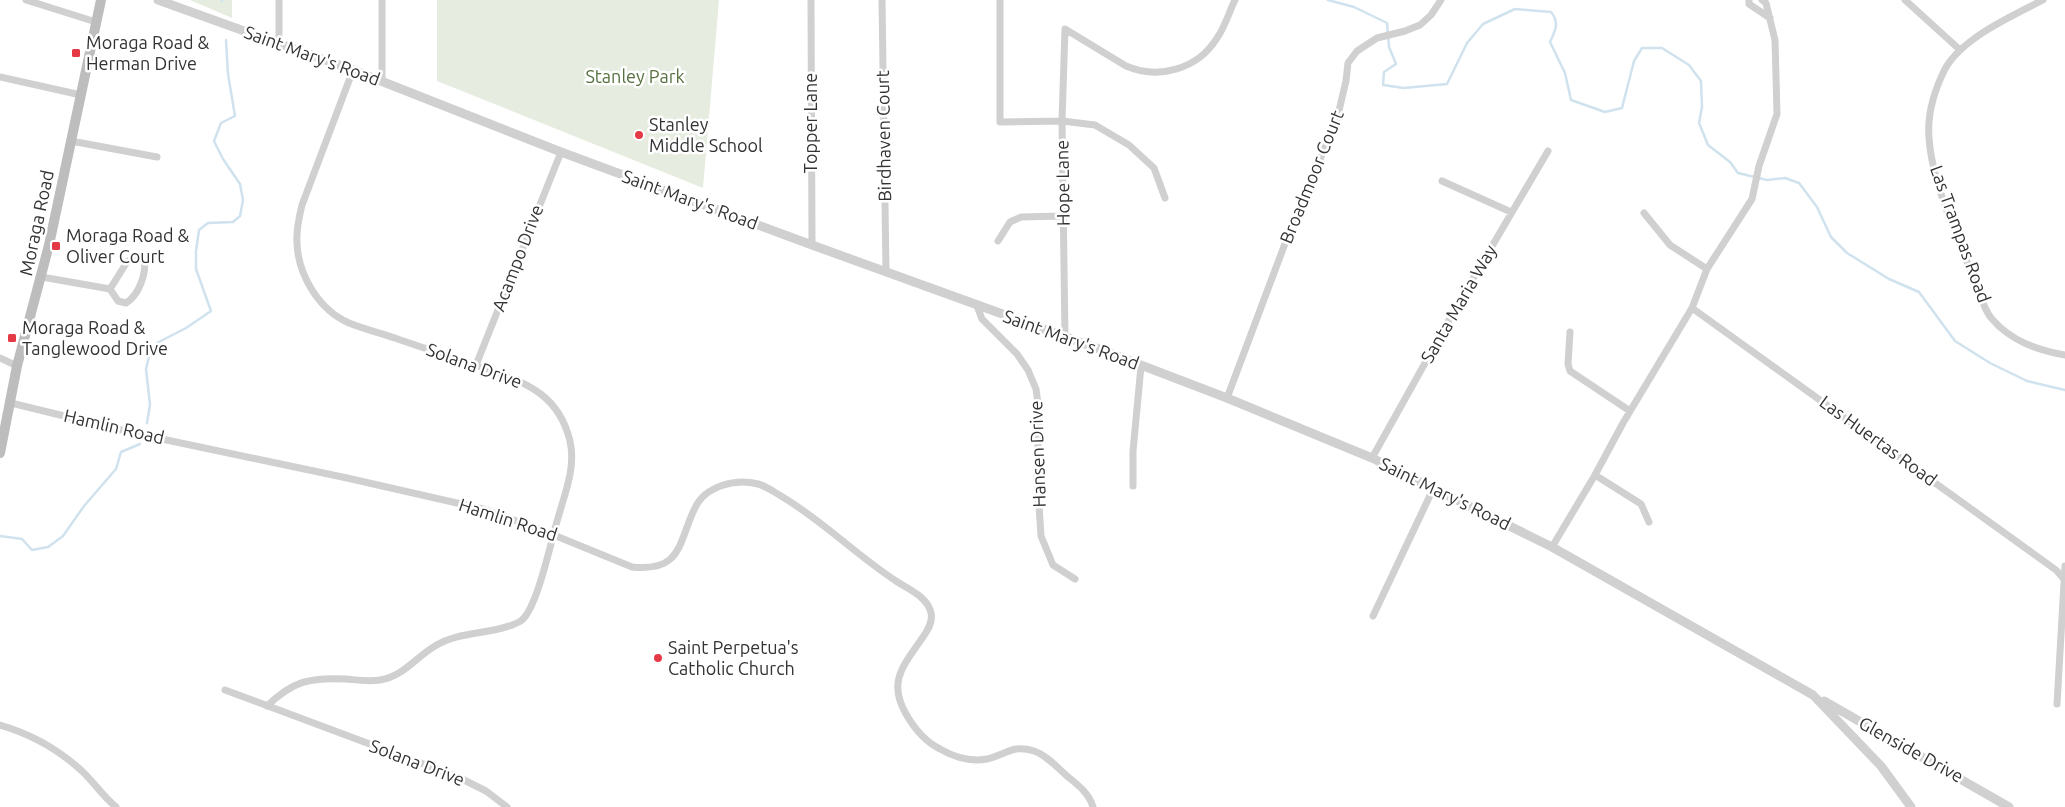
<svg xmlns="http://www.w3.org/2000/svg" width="2065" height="807" font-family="Ubuntu,sans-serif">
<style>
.green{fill:#e6ecdf}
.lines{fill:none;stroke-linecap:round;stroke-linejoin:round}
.stream{stroke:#cfe2ee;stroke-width:2.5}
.minor{stroke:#d0d0d0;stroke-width:7}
.tertiary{stroke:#d0d0d0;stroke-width:9}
.secondary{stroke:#bdbdbd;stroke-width:10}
.poi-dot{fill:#e63946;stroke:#fff;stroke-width:2}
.labels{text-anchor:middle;stroke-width:5;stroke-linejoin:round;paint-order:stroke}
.poi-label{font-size:18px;fill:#333;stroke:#fff;text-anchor:start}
.street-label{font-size:18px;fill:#333;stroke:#fff}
.park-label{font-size:18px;fill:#56703f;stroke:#fff}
</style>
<rect width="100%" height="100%" fill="#fff"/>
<!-- green -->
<path class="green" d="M190 0H232V18Z
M437 0H719L703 188 437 81Z"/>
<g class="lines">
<!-- stream -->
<path class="stream" d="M222 0V1
M1328 0 1354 7 1387 23 1389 47 1396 64 1384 72 1383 85 1404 88 1447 84 1467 43 1483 24 1515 9 1551 12C1560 23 1555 31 1550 42L1565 73 1571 100 1605 112 1622 108 1634 61 1642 48H1662L1689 65 1701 81 1702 107 1699 123 1708 145 1730 162 1738 173 1767 180 1785 178 1799 183 1817 207 1831 237 1847 253 1889 279 1919 292 1955 341 1990 363 2027 381 2065 390
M147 423 150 404 146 369 150 353 157 343 186 328 211 311 196 269V251L199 230 208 223 233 222 240 216 243 200 240 184 223 159 214 141 221 123 235 116 228 74 226 40
M0 536 22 539 32 550 48 547 63 536 84 506 116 469 121 452 140 444"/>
<!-- minor -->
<path class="minor" d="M26 0 96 22
M279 0V44
M382 0V81
M811 0 812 245
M882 0 886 271
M1000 0V122L1062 121 1095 125 1129 145 1154 168 1165 198
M1749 0V4L1770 18
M1905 0 1959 49
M2043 0C2012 16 1962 38 1945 69 1935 89 1927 114 1929 138 1932 183 1958 239 1975 281 1980 293 1983 309 1992 319 2011 341 2037 350 2065 355
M0 77 81 95
M71 141 157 157
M1442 181 1511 212
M1644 213 1670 245 1707 269
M998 241 1010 222 1021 217 1063 216
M42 277 110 289 118 301 126 303C139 295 147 273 144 258L136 256 127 262 110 289
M977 306 982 319 1017 354 1028 370 1036 389 1039 411 1037 474 1041 536 1053 565 1075 579
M1692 308 2056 570 2063 578
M1570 332 1568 364 1570 371 1630 411
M1065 337 1062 121 1065 29 1126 66C1159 80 1198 69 1217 38 1225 27 1229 12 1235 0
M0 358 17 366
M476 365 561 152
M1227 398 1289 233 1337 119 1346 81 1348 63 1357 51 1377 38 1405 31 1420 25 1431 15 1441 0
M11 403 138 434 347 478 483 509 539 529 632 567C683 572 678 542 695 508 705 486 736 478 758 484 766 486 774 492 781 496 822 520 856 555 896 581 908 589 928 597 931 613 933 622 928 630 923 637 904 665 887 681 906 714 914 728 926 742 940 749 954 757 971 762 987 759 1006 755 1012 744 1034 751 1046 755 1057 767 1067 776 1078 785 1089 793 1093 807
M1372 458 1458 304 1548 151
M1595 475 1641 504 1649 522
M1133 486V451L1141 366
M1552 547 1595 475 1623 423 1692 308 1707 269 1752 199 1759 166 1777 114 1775 40 1766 3 1762 0
M1373 616 1434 487
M225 690 458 777 486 791 507 807
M2057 704 2065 566
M267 706C293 681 310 677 346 679 357 680 369 682 380 680 404 676 416 657 435 646 452 635 474 634 494 630 503 628 514 626 522 620 538 606 551 540 558 518 565 493 576 467 570 441 559 396 529 384 490 370 458 359 426 349 395 338 380 333 364 329 349 323 319 310 298 275 297 243 296 230 299 217 302 205L353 70
M0 725C31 734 60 750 84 773 95 784 104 797 116 807"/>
<!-- tertiary -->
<path class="tertiary" d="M158 0 353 70 561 152 812 245 1099 349 1227 398 1372 458 1552 547 1813 695 1881 766 1911 807
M1824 701 2009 807"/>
<!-- secondary -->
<path class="secondary" d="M0 453 17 366 49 245 101 0"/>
</g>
<!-- markers -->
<g class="poi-dot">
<rect x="71" y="48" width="10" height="10" rx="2.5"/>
<circle cx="639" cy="135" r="5"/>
<rect x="51" y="241" width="10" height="10" rx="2.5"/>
<rect x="7" y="333" width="10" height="10" rx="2.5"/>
<circle cx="658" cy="658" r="5"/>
</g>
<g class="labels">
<!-- poi labels -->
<g class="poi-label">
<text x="86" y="49">Moraga Road &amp;<tspan x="86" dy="21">Herman Drive</tspan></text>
<text x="649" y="131">Stanley<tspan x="649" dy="21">Middle School</tspan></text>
<text x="66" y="242">Moraga Road &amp;<tspan x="66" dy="21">Oliver Court</tspan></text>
<text x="22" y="334">Moraga Road &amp;<tspan x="22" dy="21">Tanglewood Drive</tspan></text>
<text x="668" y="654">Saint Perpetua's<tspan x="668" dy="21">Catholic Church</tspan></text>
</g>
<!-- street labels -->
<g class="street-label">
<text transform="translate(312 56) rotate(20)" y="6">Saint Mary's Road</text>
<text transform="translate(811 123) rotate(-90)" y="6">Topper Lane</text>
<text transform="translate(884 136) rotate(-91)" y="6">Birdhaven Court</text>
<text transform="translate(1312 177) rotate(-68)" y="6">Broadmoor Court</text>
<text transform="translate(1063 183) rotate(-91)" y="6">Hope Lane</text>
<text transform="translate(690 200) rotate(20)" y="6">Saint Mary's Road</text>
<text transform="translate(37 223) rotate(-78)" y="6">Moraga Road</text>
<text transform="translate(1960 234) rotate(70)" y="6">Las Trampas Road</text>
<text transform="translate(518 258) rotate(-69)" y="6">Acampo Drive</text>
<text transform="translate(1459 304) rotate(-60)" y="6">Santa Maria Way</text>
<text transform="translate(1071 340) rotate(20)" y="6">Saint Mary's Road</text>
<text transform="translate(474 366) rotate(20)" y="6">Solana Drive</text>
<text transform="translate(114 427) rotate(13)" y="6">Hamlin Road</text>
<text transform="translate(1878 441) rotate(36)" y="6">Las Huertas Road</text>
<text transform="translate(1038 454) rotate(-92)" y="6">Hansen Drive</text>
<text transform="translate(1445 494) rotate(26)" y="6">Saint Mary's Road</text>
<text transform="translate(508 520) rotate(18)" y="6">Hamlin Road</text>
<text transform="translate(1911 750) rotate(29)" y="6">Glenside Drive</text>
<text transform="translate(417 763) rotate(21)" y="6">Solana Drive</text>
</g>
<!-- park labels -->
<g class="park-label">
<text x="635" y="83">Stanley Park</text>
</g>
</g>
</svg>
